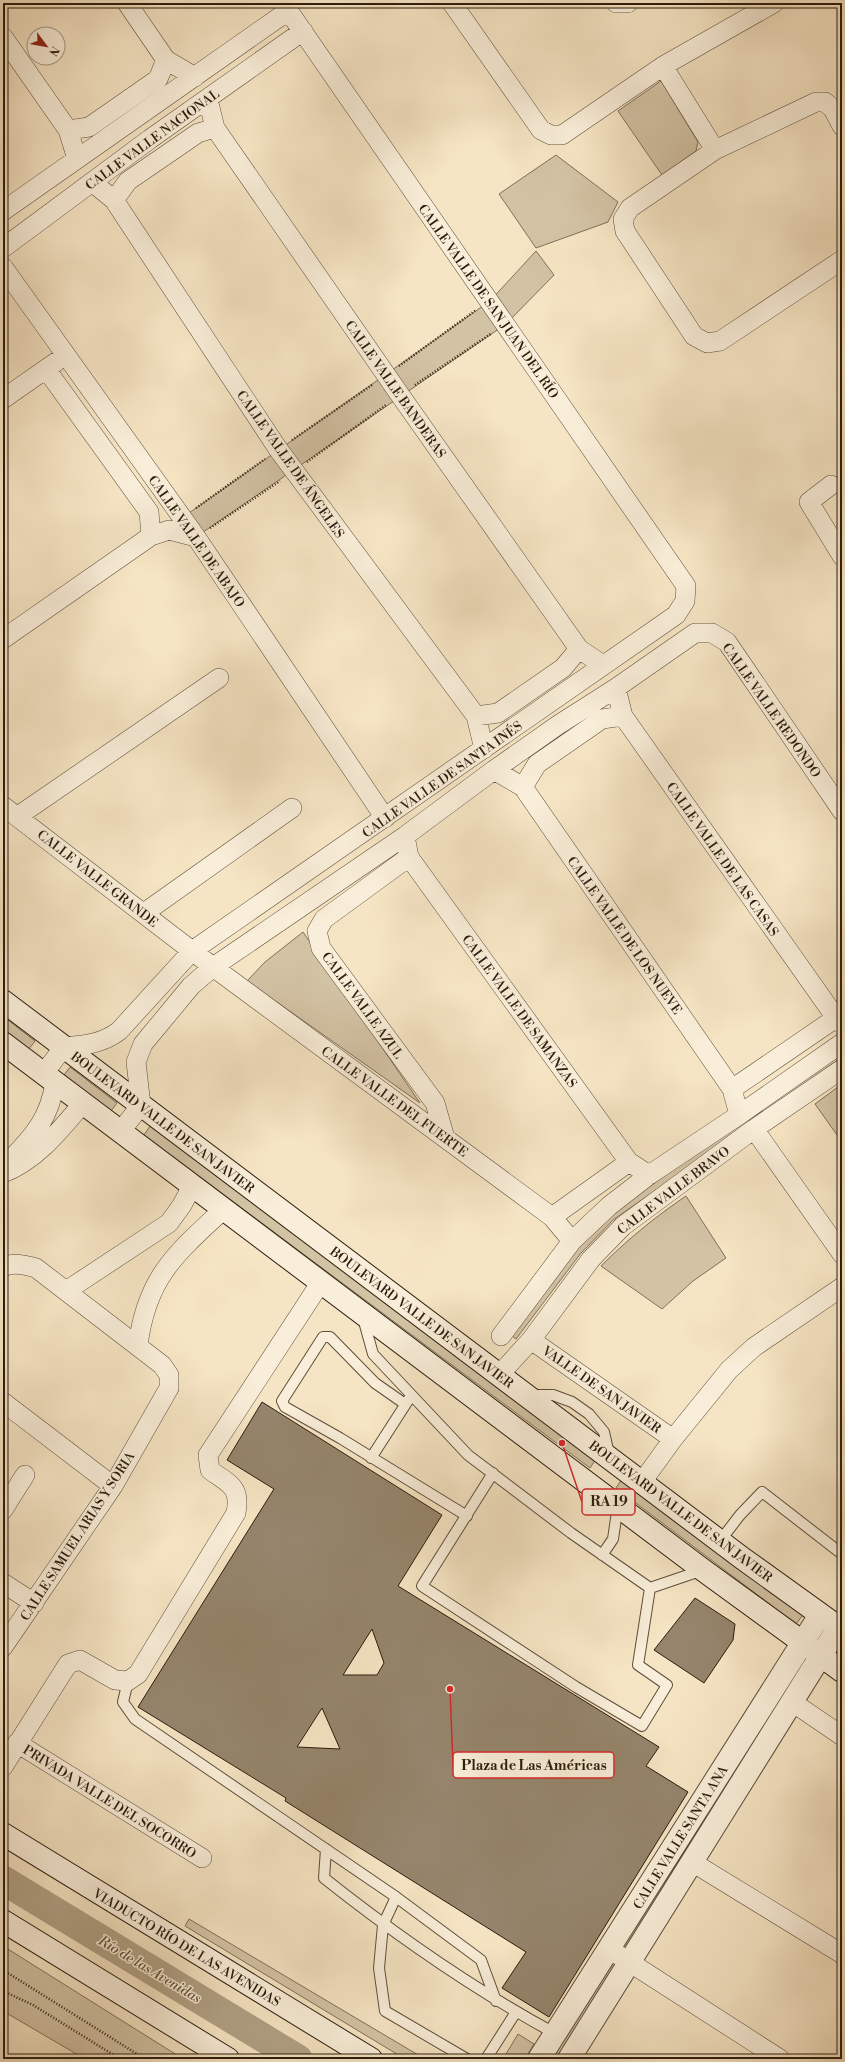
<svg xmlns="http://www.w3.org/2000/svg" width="845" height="2062" font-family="'Libre Bodoni',serif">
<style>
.green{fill:#d3c3a5;stroke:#7f7059}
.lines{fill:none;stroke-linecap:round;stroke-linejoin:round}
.river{stroke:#b1a186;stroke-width:29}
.building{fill:#95856c;stroke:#2b1c0d;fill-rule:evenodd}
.service-casing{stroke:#5e4e3b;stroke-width:12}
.minor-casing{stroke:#5e4e3b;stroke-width:20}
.tertiary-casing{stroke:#5e4e3b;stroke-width:24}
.secondary-casing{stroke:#2b1c0d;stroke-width:24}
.path{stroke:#2b1c0d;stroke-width:2.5;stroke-dasharray:1 2;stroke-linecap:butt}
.service{stroke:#f9eed9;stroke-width:10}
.minor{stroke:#f9eed9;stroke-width:19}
.tertiary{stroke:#f9eed9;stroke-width:22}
.secondary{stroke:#f9eed9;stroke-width:22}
.labels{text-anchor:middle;stroke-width:3;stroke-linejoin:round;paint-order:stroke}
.street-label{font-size:13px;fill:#2b1c0d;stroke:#f9eed9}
.water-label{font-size:14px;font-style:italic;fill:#61513d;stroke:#f9eed9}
.leader{fill:none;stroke:#d62828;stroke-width:1.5}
.callout-dot{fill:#d62828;stroke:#f9eed9;stroke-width:1.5}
.callout{fill:#f9eed9;stroke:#d62828;stroke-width:1.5}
.callout-label{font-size:14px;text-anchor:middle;font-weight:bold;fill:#2b1c0d}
</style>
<rect width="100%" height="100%" fill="#f6e5c4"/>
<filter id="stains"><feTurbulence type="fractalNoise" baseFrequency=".005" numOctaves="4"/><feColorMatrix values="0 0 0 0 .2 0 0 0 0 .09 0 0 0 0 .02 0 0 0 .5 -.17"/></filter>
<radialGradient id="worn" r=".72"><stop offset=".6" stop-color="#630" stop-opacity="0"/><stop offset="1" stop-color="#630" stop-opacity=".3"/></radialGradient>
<!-- green -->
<path class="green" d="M661 81 698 142 696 151 662 175 618 111Z
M556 155 618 202 608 222 536 248 499 194Z
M536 251 554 275 506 324 196 537 182 518 490 301Z
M303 932 420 1103 247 981 265 962Z
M3 1016 35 1041 29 1049 3 1029Z
M842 1053V1059L613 1220 581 1253 516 1339 512 1336 576 1249 609 1216 667 1174Z
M70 1067 117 1103 111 1111 64 1075Z
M842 1084V1142L815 1104Z
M150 1126 596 1459 590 1468 144 1135Z
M686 1196 726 1258 693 1281 662 1309 601 1266C627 1240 655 1217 686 1196Z
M622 1479 803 1615 796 1624 616 1488Z
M691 1835 697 1839 560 2059H550Z
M189 1919 425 2059H405L185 1926Z
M3 1946 180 2057 184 2059H85L3 2011Z
M518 2034 534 2044 525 2059H503Z"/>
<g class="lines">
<!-- river -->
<path class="river" d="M3 1880 298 2059"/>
</g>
<!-- building -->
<path class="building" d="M262 1402 442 1515 398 1586 659 1747 646 1766 688 1792 549 2017 502 1988 526 1952 285 1801 286 1798 138 1707 274 1489 227 1460ZM372 1629 384 1663 377 1675H343ZM322 1708 340 1749 297 1747Z
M695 1598 735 1624 733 1640 704 1683 654 1650Z"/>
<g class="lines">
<defs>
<path id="service" d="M363 1318 373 1354 468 1455 571 1533 650 1588
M530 1395H553L572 1402 589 1414 604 1432 609 1454
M405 1404 375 1383 330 1337H323L282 1401 285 1407 340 1438 467 1516
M371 1458 409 1399
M493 1473 422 1586 576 1687 642 1726 667 1685 638 1665 650 1588
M720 1541 740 1515 762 1492 842 1554
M602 1555 613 1539 618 1505
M650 1588 703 1570
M128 1681 123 1702 135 1719 396 1897 481 1960 496 2001
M326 1849 324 1878C397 1936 473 1989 556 2034
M396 1897 383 1925 379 1968 385 2011 467 2059
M486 2059 516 2012"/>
<path id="minor" d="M127 3 166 60 195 77
M452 3 541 130 551 135H562L663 66 774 3
M616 3H628
M3 37 68 130 77 159
M663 66 715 150
M208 99 215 128 400 395 579 649 603 665
M842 126 833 109 825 102H816L715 150 630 208 623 219 625 231 694 336 707 343 720 341 842 260
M68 130 89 127 158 79 166 60
M92 182 114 200 278 449 476 716 484 749
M114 200 128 181 198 133 215 128
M3 211 288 11
M3 248 150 139 303 31
M3 267 196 537 385 818
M46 369 149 512 151 536
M3 399 56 362
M831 485 809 502 842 556
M3 639 151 536 169 530 196 537
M616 688 623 716 836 1018 842 1024
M476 716 498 713 563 668 579 649
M494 770 523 787 732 1089 739 1115
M523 787 537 764 602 719 623 716
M3 806 213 967 552 1217 572 1241
M18 816 219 678
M405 836 409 857 629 1162 649 1175
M409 857 324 919 317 931 321 948 435 1103 445 1138
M144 913 292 808
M44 1073 64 1047C84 1045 102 1044 119 1031L192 951 676 615 685 601 686 586 283 3
M732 1089 836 1018
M754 1129 842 1254
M121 1131 141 1105 136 1062 143 1044 191 986 213 967 405 836 494 770 558 725 616 688 695 633H712L727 642 842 811
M10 1160C34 1136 50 1117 55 1082
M3 1173C36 1161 61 1129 83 1103
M552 1217 629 1162
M3 1267C13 1262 25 1265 36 1268L162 1365 169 1375V1388L113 1486 3 1647
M66 1291 169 1223 182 1205 192 1186
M501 1336 572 1241 609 1206 649 1175 739 1115 842 1043
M531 1340 673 1439
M138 1346C146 1278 176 1253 224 1209
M499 1375 531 1340 591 1259 623 1226 754 1129 842 1069
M3 1402 113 1486
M642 1482 673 1439 729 1370 754 1347 842 1287
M3 1510 25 1475
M3 1583 34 1603
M792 1702 842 1736
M17 1743 202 1858
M3 1767 68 1664 80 1660 115 1680 128 1681 138 1674 236 1513C241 1486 229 1484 210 1470L208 1455 321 1282
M692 1862 842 1954
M609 1949 780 2059"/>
<path id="tertiary" d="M539 2059 820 1615
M569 2059 838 1628"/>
<path id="secondary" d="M3 1001 742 1558 842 1630
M3 1043 703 1570 842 1671
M3 1834 371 2059
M3 1921 228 2059"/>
</defs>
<!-- service casing -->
<use href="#service" class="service-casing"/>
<!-- minor casing -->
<use href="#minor" class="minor-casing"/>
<!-- tertiary casing -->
<use href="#tertiary" class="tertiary-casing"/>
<!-- secondary casing -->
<use href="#secondary" class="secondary-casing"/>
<!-- path -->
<path class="path" d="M399 366 476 310
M415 385 492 333
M292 440 372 385
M307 462 386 405
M196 508 265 459
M210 528 280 481
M3 1970 145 2059
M3 1991 33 2005 120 2059"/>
<!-- service -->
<use href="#service" class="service"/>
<!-- minor -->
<use href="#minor" class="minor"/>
<!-- tertiary -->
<use href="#tertiary" class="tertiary"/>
<!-- secondary -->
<use href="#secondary" class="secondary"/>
</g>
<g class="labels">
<!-- street labels -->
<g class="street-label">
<text transform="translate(152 139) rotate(-36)" y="5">CALLE VALLE NACIONAL</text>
<text transform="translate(489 301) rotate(55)" y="5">CALLE VALLE DE SAN JUAN DEL RÍO</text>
<text transform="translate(396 389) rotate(55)" y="5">CALLE VALLE BANDERAS</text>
<text transform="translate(291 464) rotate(55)" y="5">CALLE VALLE DE ÁNGELES</text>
<text transform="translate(197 541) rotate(55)" y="5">CALLE VALLE DE ABAJO</text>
<text transform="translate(772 710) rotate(55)" y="5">CALLE VALLE REDONDO</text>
<text transform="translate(442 779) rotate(-35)" y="5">CALLE VALLE DE SANTA INÉS</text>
<text transform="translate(723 859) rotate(55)" y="5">CALLE VALLE DE LAS CASAS</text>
<text transform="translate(98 878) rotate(38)" y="5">CALLE VALLE GRANDE</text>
<text transform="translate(625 935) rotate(55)" y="5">CALLE VALLE DE LOS NUEVE</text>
<text transform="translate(363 1005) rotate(54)" y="5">CALLE VALLE AZUL</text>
<text transform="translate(520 1011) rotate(54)" y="5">CALLE VALLE DE SAMANZAS</text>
<text transform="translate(395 1101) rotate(36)" y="5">CALLE VALLE DEL FUERTE</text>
<text transform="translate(163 1122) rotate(37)" y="5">BOULEVARD VALLE DE SAN JAVIER</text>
<text transform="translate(673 1190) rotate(-37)" y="5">CALLE VALLE BRAVO</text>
<text transform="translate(422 1317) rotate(37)" y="5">BOULEVARD VALLE DE SAN JAVIER</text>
<text transform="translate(602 1389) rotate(35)" y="5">VALLE DE SAN JAVIER</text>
<text transform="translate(681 1511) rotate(37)" y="5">BOULEVARD VALLE DE SAN JAVIER</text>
<text transform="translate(77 1536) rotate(-57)" y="5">CALLE SAMUEL ARIAS Y SORIA</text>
<text transform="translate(110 1801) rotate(32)" y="5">PRIVADA VALLE DEL SOCORRO</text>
<text transform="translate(680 1837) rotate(-58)" y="5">CALLE VALLE SANTA ANA</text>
<text transform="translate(187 1947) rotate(31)" y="5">VIADUCTO RÍO DE LAS AVENIDAS</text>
</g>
<!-- water labels -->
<g class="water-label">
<text transform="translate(150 1969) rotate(31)" y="5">Río de las Avenidas</text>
</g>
</g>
<!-- callouts -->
<path class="leader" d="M562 1443L582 1502M450 1689L453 1765"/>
<g class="callout-dot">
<circle cx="562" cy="1443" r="4"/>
<circle cx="450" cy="1689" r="4"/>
</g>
<g class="callout">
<rect x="582" y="1489" width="53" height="26" rx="4"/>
<rect x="453" y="1752" width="161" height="26" rx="4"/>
</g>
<g class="callout-label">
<text x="609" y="1506">RA 19</text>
<text x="534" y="1770">Plaza de Las Américas</text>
</g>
<!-- margin -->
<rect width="845" height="2062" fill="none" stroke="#f6e5c4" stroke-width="16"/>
<rect x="4" y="4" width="837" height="2054" fill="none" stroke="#2b1c0d" stroke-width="2"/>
<rect x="8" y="8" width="829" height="2046" fill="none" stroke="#2b1c0d"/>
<!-- north arrow -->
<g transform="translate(46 46) rotate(122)"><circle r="19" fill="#f9eed9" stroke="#a79a87"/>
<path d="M0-3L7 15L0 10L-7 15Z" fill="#8f2418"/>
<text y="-6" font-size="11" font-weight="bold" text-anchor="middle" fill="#2b1c0d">N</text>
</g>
<rect width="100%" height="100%" filter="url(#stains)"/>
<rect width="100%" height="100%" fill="url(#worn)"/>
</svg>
